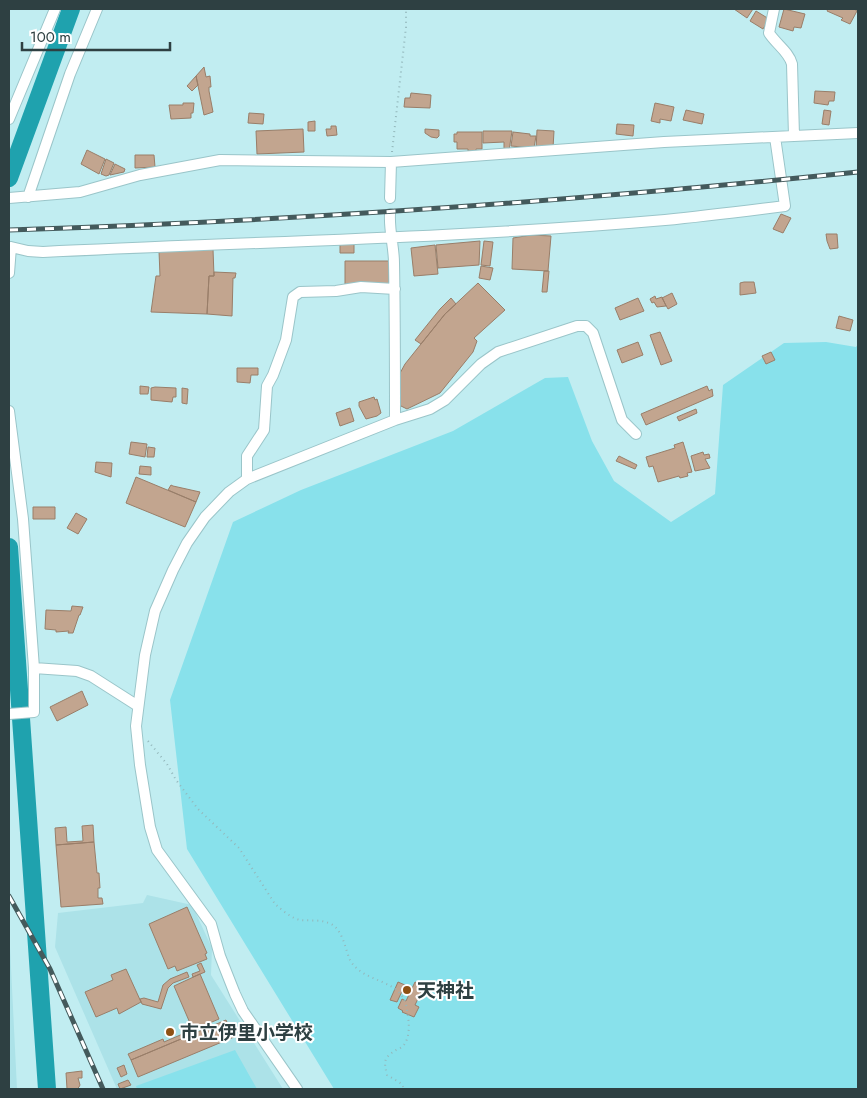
<svg xmlns="http://www.w3.org/2000/svg" width="867" height="1098" font-family="Jost,'Noto Sans JP',sans-serif">
<style>
.built{fill:#ace2e8}
.green{fill:#88e1eb}
.lines{fill:none;stroke-linecap:round;stroke-linejoin:round}
.river{stroke:#1fa2ae;stroke-width:18}
.building{fill:#c2a58f;stroke:#997e69}
.minor-casing{stroke:#9ac5c9;stroke-width:12}
.path{stroke:#93b7bb;stroke-width:2;stroke-dasharray:1 4;stroke-linecap:butt}
.minor{stroke:#fff;stroke-width:10}
.rail-casing{stroke:#445a5c;stroke-width:5}
.rail{stroke:#fff;stroke-width:3;stroke-dasharray:9;stroke-linecap:butt}
.poi-dot{fill:#8e5114;stroke:#fff;stroke-width:2}
.labels{text-anchor:middle;stroke-width:4;stroke-linejoin:round;paint-order:stroke}
.poi-label{font-size:19px;font-weight:bold;fill:#2e4042;stroke:#fff;text-anchor:start}
</style>
<rect width="100%" height="100%" fill="#c1edf1"/>
<!-- built -->
<path class="built" d="M147 895 192 905 212 948 211 975 283 1089H117L55 947 58 913 143 903Z
M9 935 10 947 17 1089H9Z"/>
<!-- green -->
<path class="green" d="M826 342 856 347 858 344V1089H334L187 849 170 700 233 522 301 490 453 431 545 378 568 377 592 441 614 481 671 522 715 494 723 385 784 343Z
M235 1050 257 1089H137L136 1086Z"/>
<g class="lines">
<!-- river -->
<path class="river" d="M9 178 71 9
M9 547 47 1089"/>
</g>
<!-- building -->
<path class="building" d="M734 9H753L747 18Z
M784 9 805 14 801 28 794 27 793 31 779 27Z
M828 9H854L857 11 850 24 841 20 843 18 827 11Z
M756 11 769 19 763 29 750 21Z
M204 67 206 77 210 76 211 87H209V91L213 112 204 115 196 76Z
M196 76 198 85 192 91 187 86Z
M815 91 835 92 834 101H829L828 105 814 103Z
M411 93 431 95 430 108 404 107 405 98H410Z
M183 103H194L193 113H191V118L171 119 169 105H183Z
M655 103 674 107 671 121 660 119V123L651 121Z
M686 110 704 114 702 124 683 120Z
M824 110 831 111 829 125 822 124Z
M249 113 264 114 263 124 248 123Z
M315 121V131H308V122Z
M617 124 634 125 633 136 616 134Z
M331 126H336L337 135 327 136 326 129H331Z
M303 129 304 152 257 154 256 131Z
M425 129 439 130V136L437 138 431 137 425 133Z
M537 130 554 131 553 148 536 150Z
M483 131H512L509 151H504V142L483 143Z
M457 132H482V149H476V152L468 151V149H457V142H454V134H457Z
M513 132 530 134V136H536L534 148 511 146Z
M87 150 105 159 99 174 81 164Z
M135 155H154L155 167 135 168Z
M106 159 114 163 109 175 106 176 101 174Z
M115 164 125 169 124 172 110 175Z
M781 214 791 218 783 233 773 229Z
M826 234H837L838 248 830 249 827 241Z
M531 235 551 236 548 271 512 269 513 238Z
M480 241 479 265 438 268 436 245Z
M484 241 493 242 490 266 481 265Z
M340 244H354V253H340Z
M435 245 438 274 414 276 411 248Z
M213 249 214 276H209L207 314 151 312 156 276H160L159 251Z
M345 261H389V285L345 286Z
M481 266 493 268 490 280 479 278Z
M544 271H549L547 292H542Z
M214 272 236 273 235 278H233L232 316 207 314 209 276H214Z
M744 282H754L756 293 740 295V283Z
M478 283 505 310 474 338 477 341 473 352 440 393 407 409 399 405V375L405 364 445 314Z
M672 293 677 304 668 309 662 298Z
M655 296 656 299 662 297 666 306 657 307 654 302 652 303 650 299Z
M451 298 456 304 445 314 421 344 415 340 440 309Z
M638 298 644 311 620 320 615 308Z
M839 316 853 320 850 331 836 328Z
M660 332 672 361 661 365 650 335Z
M638 342 643 355 622 363 617 350Z
M771 352 775 360 766 364 762 356Z
M237 368H258V375H251L250 383 237 382Z
M140 386 149 387 148 394H140Z
M707 386 709 391 712 389 713 396 646 425 641 414Z
M155 387 176 388V397H173L172 402 151 400V388Z
M182 388 188 389 187 404 182 403Z
M374 397 375 400 377 399 381 413 377 416 366 419 359 406V402Z
M350 408 354 421 340 426 336 413Z
M696 409 697 413 679 421 677 417Z
M131 442 147 444 145 457 129 454Z
M683 442 692 472 687 473 688 476 680 478 679 476 658 482 653 466 649 467 646 457 675 448 674 445Z
M148 447 155 448 154 457H147Z
M703 452 704 455 709 454 710 458 705 459 710 468 695 471 691 456Z
M619 456 637 465 635 469 616 461Z
M96 462 112 463 111 477 95 472Z
M140 466 151 467V475L139 474Z
M136 477 196 502 185 527 126 503Z
M171 485 173 486 200 492 196 502 168 490Z
M33 507H55V519H33Z
M76 513 87 519 78 534 67 528Z
M72 606 83 607 80 615H79L73 633H68L69 631 56 632V630L45 629 46 610 71 611Z
M82 691 88 705 57 721 50 707Z
M93 825 94 842 56 845 55 828 66 827 67 842 83 841 82 826Z
M94 842 97 873H99L100 888H98V898H102L103 904 61 907 56 845Z
M187 907 207 953 205 954 207 959 177 971 175 966 168 969 149 924Z
M201 963 205 972 193 977 192 974 200 971 197 965Z
M126 969 141 1002 119 1014 117 1008 96 1017 85 992 113 980 111 975Z
M187 972 189 977 173 983 168 988 161 1009 142 1004 140 999 144 998 158 1002 163 985 170 979Z
M200 974 219 1019 193 1030 174 986Z
M398 982 405 985 397 1002 390 1000Z
M415 982 424 986 415 1005 419 1007 414 1017 402 1012 403 1011 398 1008 402 999 406 1001Z
M226 1020 234 1037 138 1077 131 1060Z
M192 1030 193 1034 131 1060 128 1054 163 1039 164 1042Z
M124 1065 127 1074 121 1077 117 1068Z
M82 1071V1078H78L80 1085 79 1087 77 1089H67L66 1073Z
M128 1080 131 1085 120 1089 118 1084Z"/>
<g class="lines">
<defs>
<path id="minor" d="M774 9 769 33C776 44 789 52 792 64L794 136
M9 119 55 9
M28 197 70 74 97 9
M9 198 80 192 140 175 220 160 391 162 664 142 858 133
M390 198 391 162
M390 214C389 231 394 247 394 263 395 316 395 368 395 420
M9 273 11 247 28 251 43 252C251 242 458 238 665 220 705 216 745 211 785 206L775 137
M9 411 23 519 34 668V712L9 714
M247 479V456L264 430 267 386 273 375 286 340 293 297 300 292 336 291 361 287 395 289
M34 668 77 671 91 676 138 706
M297 1089 243 1011 235 994 220 956 211 924 157 850 150 827 140 765 136 726 145 655 155 611 173 570 187 543 205 517 229 492 247 479 395 420 430 409 445 400 481 364 498 352 577 326H586L593 333 622 420 636 434"/>
</defs>
<!-- minor casing -->
<use href="#minor" class="minor-casing"/>
<!-- path -->
<path class="path" d="M392 152 406 27V9
M148 741 167 764 176 780 198 809 239 848 275 904C282 910 291 918 300 920 310 921 321 919 331 924 343 930 345 949 350 960 364 985 403 977 407 1010 409 1021 411 1037 403 1046 401 1048 398 1049 396 1050 383 1058 384 1062 387 1075L402 1084 404 1089"/>
<!-- minor -->
<use href="#minor" class="minor"/>
<defs>
<path id="rail" d="M9 230C292 221 576 201 858 172
M9 896 50 969 103 1089"/>
</defs>
<!-- rail casing -->
<use href="#rail" class="rail-casing"/>
<!-- rail -->
<use href="#rail" class="rail"/>
</g>
<!-- markers -->
<g class="poi-dot">
<circle cx="407" cy="990" r="5"/>
<circle cx="170" cy="1032" r="5"/>
</g>
<g class="labels">
<!-- poi labels -->
<g class="poi-label">
<text x="417" y="997">天神社</text>
<text x="180" y="1039">市立伊里小学校</text>
</g>
</g>
<!-- border -->
<rect width="867" height="1098" fill="none" stroke="#2e4042" stroke-width="20"/>
<!-- scale -->
<path d="M22 42v8h148v-8" fill="none" stroke="#2e4042" stroke-width="2.5"/>
<text x="30" y="42" font-size="15" fill="#2e4042" stroke="#ffffff" stroke-width="4" paint-order="stroke">100 m</text>
</svg>
